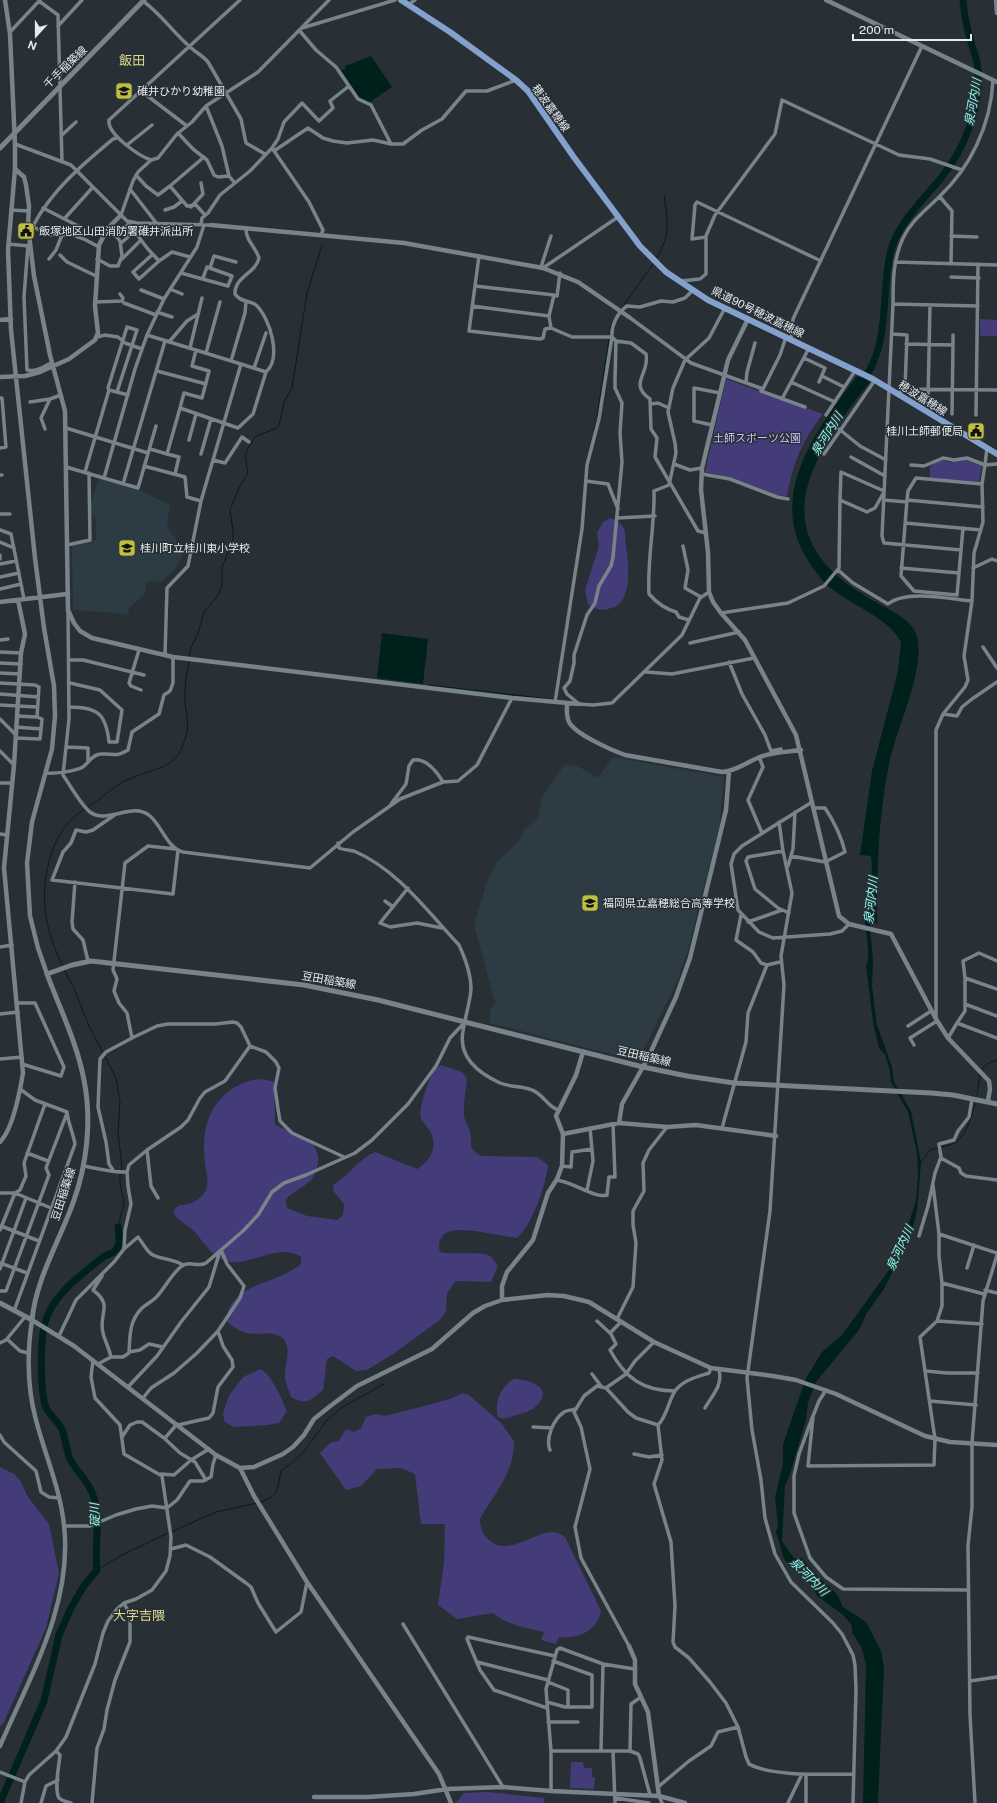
<svg xmlns="http://www.w3.org/2000/svg" width="997" height="1803" font-family="'Public Sans','Noto Sans JP',sans-serif">
<style>
.built{fill:#2d3c44}
.green{fill:#443c78}
.water{fill:#00201c}
.lines{fill:none;stroke-linecap:round;stroke-linejoin:round}
.stream{stroke:#00201c;stroke-width:1}
.river{stroke:#00201c;stroke-width:7}
.minor{stroke:#79838a;stroke-width:3.5}
.tertiary{stroke:#79838a;stroke-width:4.5}
.secondary{stroke:#79838a;stroke-width:5}
.primary{stroke:#84a0cd;stroke-width:6}
.labels{text-anchor:middle;stroke-width:3;stroke-linejoin:round;paint-order:stroke}
.street-label{font-size:11px;fill:#e5eaee;stroke:#283036}
.poi-label{font-size:11px;fill:#e5eaee;stroke:#283036;text-anchor:start}
.park-label{font-size:11px;fill:#c7c3fd;stroke:#283036}
.water-label{font-size:12px;font-style:italic;fill:#89fbed;stroke:#283036}
.quarter-label{font-size:13px;fill:#d7d98a;stroke:#283036}
</style>
<rect width="100%" height="100%" fill="#283036"/>
<!-- built -->
<path class="built" d="M101 479 143 491 154 498 170 504 167 523 169 530 183 550 182 557 176 568 161 582 149 581 146 584 145 594 129 608 128 614 73 610 72 545 96 540V517L91 515V504L98 480Z
M613 757 724 777 719 828 689 946 678 979 638 1061 490 1023V1011L495 1002 474 925 487 882 497 862 519 841 524 830 537 819 542 797 565 764 579 767 598 778Z"/>
<!-- green -->
<path class="green" d="M980 319 997 320V336H980Z
M726 379 823 414C802 441 793 463 787 496L774 495 732 478 705 472Z
M942 460 948 462 966 460 982 466 979 482 930 478V467L935 462Z
M610 518C615 520 620 522 623 527 626 531 625 539 626 545 628 562 634 602 611 608 602 611 595 610 588 604L585 590 599 546 597 533 603 522Z
M441 1065 462 1072 467 1079C466 1091 463 1103 464 1115 464 1120 469 1126 470 1132 473 1146 466 1147 481 1156L537 1157 548 1165C546 1185 532 1225 517 1238 501 1236 464 1227 451 1231 441 1234 437 1242 440 1252 452 1255 483 1251 490 1256 493 1258 496 1263 498 1266L491 1282 456 1281 447 1293 446 1311 440 1320 393 1354 367 1370 356 1371 333 1356 327 1359 323 1390C310 1400 308 1406 291 1397 289 1390 285 1383 285 1376 285 1366 290 1352 286 1343 280 1328 258 1336 247 1333 238 1331 232 1326 226 1320 231 1282 277 1285 301 1264V1257C276 1240 246 1272 221 1259 213 1256 201 1239 195 1232 188 1224 177 1222 173 1211L178 1206C189 1204 200 1202 206 1190 209 1183 206 1171 205 1163 201 1132 208 1102 237 1086 251 1079 259 1077 274 1082L275 1124C281 1129 288 1129 294 1132 310 1140 322 1149 317 1167 316 1171 314 1177 311 1180 304 1187 295 1191 288 1197L286 1200 287 1208 307 1216 337 1220 343 1215 344 1204 334 1192 333 1185C350 1175 358 1159 375 1152L417 1169C430 1162 438 1147 431 1133 429 1128 423 1123 421 1118 418 1109 429 1079 434 1071 436 1068 439 1067 441 1065Z
M261 1369C273 1377 281 1398 287 1411L279 1423 267 1425 234 1427 225 1422 223 1413 229 1396 243 1377Z
M514 1379C527 1379 554 1387 538 1404 532 1412 522 1413 513 1416 506 1418 505 1420 498 1417 494 1402 501 1386 514 1379Z
M463 1393 469 1395 501 1423 514 1441C514 1474 495 1492 480 1519 480 1529 483 1534 490 1541 508 1556 533 1533 551 1532 557 1532 561 1534 565 1537L601 1611C597 1631 578 1639 559 1637L556 1644 541 1640 544 1632C525 1628 508 1625 493 1613L457 1619 438 1605 444 1563 445 1524H421L415 1474 401 1468 377 1469 361 1486 346 1490 320 1453 330 1443 339 1441 346 1429 354 1432 361 1428 366 1417 376 1414 384 1416 413 1409 450 1399Z
M0 1467 14 1474 20 1480 28 1497 49 1524 59 1573 46 1628 3 1724 0 1726Z
M571 1762H583L584 1768H592V1777H595L594 1789 570 1788Z
M464 1793 488 1792 544 1798V1803H456Z"/>
<!-- water -->
<path class="water" d="M371 56 392 87 370 102 359 97 341 70 346 69 345 66Z
M857 376 870 382C806 462 760 538 874 601 890 611 915 619 918 641 923 675 896 730 889 764 878 818 877 871 877 925L870 911 869 914 873 960 872 986 877 1025 892 1067 894 1082 911 1111 921 1163 917 1211 911 1234 884 1289 867 1313 859 1330 816 1382 808 1403 806 1420 789 1477 785 1485 782 1541 793 1557 799 1561 801 1557 818 1577 837 1594 843 1607 866 1622 881 1651 884 1668 878 1803H863L866 1664 861 1647 852 1632V1626L849 1622 842 1614 817 1596 813 1586 784 1559 776 1532 778 1525 775 1497 783 1464V1444L806 1378 822 1352 842 1335 889 1270 902 1245 916 1200 918 1174 917 1153 911 1125 908 1112 891 1082 890 1071 885 1054 879 1048 873 1022 866 966C871 952 866 938 865 923 864 900 875 882 871 856L860 855 872 771 898 671 901 642C891 621 856 606 837 593 824 584 815 572 807 559 766 493 819 427 857 376Z
M382 633 428 639 423 684 377 678Z"/>
<g class="lines">
<!-- stream -->
<path class="stream" d="M657 258C671 232 668 223 664 195
M621 309 653 264
M610 334V327L615 318
M597 417 609 339
M594 430 597 420
M189 658 190 650 198 633 204 612 217 597 222 586V567L233 540V531L230 510 239 488 248 473 245 455 248 448 256 436 277 428 279 425 284 402 292 388 307 293 322 245
M429 685 550 699
M554 699 558 673
M88 807C100 800 110 789 123 782 153 766 179 774 187 731 189 720 185 711 185 701 184 688 187 674 189 661
M63 967C45 929 38 896 51 855 57 835 68 819 85 809
M64 970 73 986 89 1026 116 1078 120 1102 118 1134 122 1166 121 1171
M982 1070C984 1064 991 1062 997 1060
M977 1095 980 1075
M941 1147C945 1146 952 1145 956 1142 967 1134 972 1116 975 1104
M921 1162 930 1150 938 1148
M118 1227 124 1203 120 1183V1174
M260 1502C280 1496 277 1489 281 1471L302 1454 327 1420 341 1408 384 1384
M171 1532 216 1512 257 1503
M97 1570 120 1556 168 1533"/>
<!-- river -->
<path class="river" d="M858 387C865 378 872 368 875 358 888 324 882 285 891 250 899 222 923 200 941 178 965 149 981 106 978 68 977 59 973 50 971 42 967 28 964 14 963 0
M0 1803 44 1701 59 1635 71 1608 83 1587 97 1570C94 1549 101 1518 94 1498 90 1482 77 1473 70 1459 66 1450 66 1439 62 1430 59 1422 50 1416 46 1408 40 1391 40 1340 45 1323 52 1295 81 1275 102 1258 107 1254 114 1254 117 1248 121 1241 119 1234 118 1227"/>
<!-- minor -->
<path class="minor" d="M39 1 58 15 62 161
M143 1C161 14 172 31 189 46 195 52 202 55 208 62L241 119 246 143 265 154
M409 4 415 0
M58 26 82 0
M302 28 395 0
M299 30 316 50 336 67 349 86
M10 32 40 0
M141 91 187 126
M206 106 222 146 229 176 234 182
M178 133 193 149 207 160 214 175 218 177 229 176
M62 135 76 122
M15 144 71 165 127 221 147 248 159 261
M391 144H403L422 130 442 119 466 91H487L516 80
M127 145 152 125
M272 148 278 139 284 122 302 103 319 121 333 108 330 101 349 86 358 99 371 105 391 144 373 140 347 143 333 141 323 138 308 128 274 151
M151 160C139 156 107 134 109 120L240 0
M136 175 146 186 158 195 170 186 187 206 196 205 205 215
M170 186 204 157
M130 189 157 224
M940 197 952 211 951 263
M191 207 203 194 201 183
M43 208 80 227
M11 210 29 211
M165 210 174 207 182 201
M121 215 133 181 138 172 151 160 158 158 177 134 192 122 206 106 258 72 329 0
M65 218 93 187
M127 221 137 223 211 225
M201 224 202 218 208 213 220 195 250 171 272 148 309 202 323 230 321 235
M31 226 51 235H73L84 239 99 247
M33 226C52 190 82 165 113 139L117 138
M115 236 129 224
M951 236 977 237
M706 237 692 239 695 205 697 202 821 261
M121 243 134 232
M8 244 29 246
M28 245 24 297 27 370C35 372 42 368 49 364
M153 254 133 272 139 279 159 261 172 252 190 257
M60 255 67 262 96 276
M479 256 469 331 540 339 543 338 545 329 551 328 572 337H612L616 341 615 380V388L622 403 620 433 622 462 613 557 611 566 599 586 595 603 587 615 574 655V663L570 681 564 688 567 694 579 704 593 705 612 703 682 635 700 598 709 592
M49 259 56 250 62 235
M97 259 110 266H118L122 256 120 241 109 227
M122 259 141 240
M895 262 997 265
M541 267 551 236
M210 268 214 256 236 262
M543 268 618 217
M181 273 228 286 232 276 207 267 203 278
M951 277 979 278
M681 281 700 279 706 274V236L715 215 775 134 782 100 899 155 930 159 962 170
M475 286 554 295 549 316 551 328
M170 289 182 294
M141 290 164 299
M557 296 560 273
M95 302 122 301 123 298 120 294
M124 303 156 315
M893 304 978 306
M472 306 549 316
M157 312 172 317
M629 317 691 363 763 389 780 355 786 337
M892 334 907 335 905 389
M147 335 241 364 201 501 188 566 167 588 165 655
M97 337 105 335 118 337 125 343 142 349
M791 339 793 319 922 46
M616 341 631 343 646 354C650 375 628 383 650 399L651 429 657 438 655 457 698 531 706 533
M169 342 187 321 198 314
M906 344 953 345 952 414
M953 345V335
M190 348 202 298
M206 353 220 302
M804 358 825 368 819 382
M231 361 245 313 246 302
M241 364 266 372C282 358 270 318 256 305 250 300 241 303 235 294 234 277 256 273 259 258 255 245 246 242 246 228
M254 368 266 333
M157 371 206 384
M822 376 844 387
M791 382 835 402
M746 383 747 372 755 343
M761 388V391L805 407
M109 390 108 388 127 327 137 330 117 392
M898 393 905 389 997 390
M0 398H2L6 447 0 448
M782 399 809 348
M928 399 930 305
M30 402 50 399
M651 404 658 403 669 408
M180 408 184 393 202 398 209 371 192 366 196 350
M826 415 855 371
M976 415 978 264
M712 425 694 421V388L720 393
M66 428 148 453
M45 429 41 418 50 399 61 395
M839 429 860 446 886 460
M189 440 196 414
M150 449 167 454 180 408 238 428 253 414 266 372
M167 454 179 457 175 474
M201 454 211 419
M824 454 875 380
M851 457 885 476
M213 460 225 463 242 437 249 442
M674 464 690 470 702 468
M911 465 924 466 943 458 954 460 967 458 985 465 987 448
M144 466 185 477 187 497 201 501
M66 467 138 488 156 426
M85 472 109 390 128 395
M702 474 730 479 777 497 788 499
M0 475H2
M104 478 135 369 147 335 164 299 197 247 204 225
M586 481 608 484 618 509
M123 484 165 341
M840 500 841 472 884 491
M884 500 907 502
M907 500 908 491 916 478 982 484
M0 514H10
M617 518 655 516
M905 523 981 530
M963 528 957 595 914 591 901 576 907 500 983 507
M0 530 11 534 24 599
M0 542 14 548
M67 545 90 540 89 473
M683 546 688 570 685 588 701 597
M961 550 884 543 882 536 893 304C893 281 893 260 903 238 911 221 926 210 939 197 971 167 991 124 993 80
M0 555V559
M0 564 16 561
M901 568 959 573
M973 568 992 559 997 561
M838 570 853 583 888 604C906 589 950 599 972 601
M0 577 19 573
M0 589 21 584
M68 611 69 719 63 775C70 785 81 805 90 812 107 825 132 801 150 816 162 826 167 848 183 852L310 868 353 832 400 799 443 782 458 781 477 765 512 698
M721 613 788 603 824 586 839 568 840 500 867 512 875 508 884 492
M689 620 679 617 676 612C665 609 656 602 649 594 647 559 655 525 654 491L669 485 676 453 675 443 668 412 673 388 685 360 709 338 725 308
M0 640 8 639
M690 643 739 632
M983 647 997 668
M139 650 129 683 131 686 141 690
M0 652 21 653
M69 660H83L144 675
M729 662 742 694 765 735 771 751 781 749V752
M0 663 21 664
M646 672 672 674 754 658
M0 673 20 674
M0 683 35 685 39 687 37 717 42 719 40 739 16 738
M0 694 38 697
M555 702 582 529 587 465 599 419 612 337C611 326 617 313 627 306L640 307 661 301 673 302 685 298 692 291
M0 705 37 707
M69 707C98 707 106 714 109 742H117L122 710 100 690 70 683
M943 714 957 716 962 707 972 699 997 682
M17 716 37 717
M0 719 16 735
M16 727 41 729
M66 747 88 748V761
M0 751 14 765
M759 757 763 767 748 800 762 833
M46 773C55 774 76 771 83 767 89 762 93 754 101 754 114 753 114 758 128 750L132 732 159 714 164 695 170 691 173 683V657
M0 783H12
M812 802 742 846 734 854 731 864 738 910 759 932 773 938 830 934 842 931 849 924
M391 804 406 784 409 766 413 760C427 758 437 772 443 782
M116 814 93 830 86 832 76 830 71 843 63 852 52 880 173 894 178 850
M779 822 783 851 792 893 781 956 784 985 770 1211 747 1378 752 1430 761 1480 765 1518 775 1554 791 1582 833 1623 842 1634 853 1655 855 1665 856 1690 853 1803
M0 834 7 835
M338 843 339 848C344 850 349 850 354 851 398 870 427 911 459 945 465 958 471 974 471 989 470 1003 465 1017 463 1031 458 1057 478 1073 500 1083 510 1087 522 1086 532 1090 543 1094 547 1106 558 1110
M783 851 748 857 746 861 755 889 778 908 789 913
M791 856 825 862 845 852C841 835 835 823 825 808H813
M788 866 793 849 795 812
M75 882 72 922 73 929 83 940 88 961
M408 888 380 923 390 927 417 923 442 928
M385 901 393 907
M741 915 736 940 753 952 761 963 767 965
M748 922 782 910
M0 947 12 945
M965 978 963 961 979 953 997 961
M17 1003H35L64 1067 61 1076 22 1064
M965 1004 997 1016
M0 1014 18 1012
M936 1017V730L943 714 965 687 968 680 964 656 972 601 974 553 983 522 982 484 985 465 997 464
M957 1023 965 1011V978L997 989
M908 1026 931 1011
M132 1038 127 1013 119 1003 114 991 117 979 113 970 125 863 148 846 176 849
M948 1038 957 1023 997 1038
M914 1045 910 1038 937 1021
M0 1059 22 1057
M20 1089 35 1100 67 1112
M722 1128 746 1042 748 1013 767 965 780 962
M147 1150 151 1186 158 1198
M27 1153 48 1161
M941 1158 959 1168 961 1173 966 1176 997 1180
M83 1166C96 1168 115 1173 127 1172
M562 1166 571 1167 572 1152 592 1149
M113 1170 109 1164 106 1142 98 1107 100 1059 106 1052 132 1038 157 1026 168 1024H215L233 1022 237 1023 241 1027 250 1046 266 1052 276 1062 279 1068 275 1088 278 1109 280 1121 292 1133 344 1157
M556 1180C572 1181 595 1199 607 1195L609 1177H615L613 1124
M933 1185 939 1234 997 1253
M587 1190 593 1161 590 1128
M0 1193H15L51 1208
M1 1226 39 1241
M0 1230 15 1193 20 1190 26 1176 24 1163 45 1104
M939 1234V1256L942 1283
M919 1236 928 1206 935 1173 941 1157 939 1144 954 1140 958 1131 969 1117 972 1099
M124 1249 125 1230 131 1204 128 1186 127 1172 129 1165 147 1150 181 1127 188 1120 200 1098 205 1092 225 1081 250 1046
M0 1263 27 1273
M967 1268 974 1245
M0 1269 26 1198
M102 1276 93 1290C114 1306 98 1313 103 1333 105 1341 109 1348 111 1357
M985 1290 997 1293
M0 1291H6L49 1175 46 1168 67 1113
M14 1311 75 1144C73 1133 68 1123 67 1112
M617 1319 633 1287 636 1243 633 1225V1211L644 1191 643 1163 649 1150 667 1127
M597 1321 611 1334 616 1344 610 1350C625 1378 643 1391 675 1391
M937 1321 982 1324
M610 1333 621 1322
M59 1336 76 1300 114 1262 124 1249 138 1237C142 1242 145 1248 150 1253 156 1259 172 1258 183 1265
M7 1339 20 1351 28 1353
M0 1343 6 1340 25 1317
M129 1352 140 1350 149 1344 163 1347
M98 1364 111 1357H123L129 1353C130 1336 129 1321 142 1308 148 1303 155 1300 159 1294 166 1286 173 1272 182 1266 189 1260 198 1268 206 1263L243 1231 258 1215 272 1192 284 1183 306 1175 355 1153 372 1140 408 1104 436 1066 450 1038 465 1022
M711 1368 709 1373C697 1377 683 1380 675 1391 668 1402 667 1416 658 1425L662 1460 654 1484 671 1542 675 1606 673 1642 675 1647 689 1658 710 1682 726 1703 738 1727 746 1757 749 1764C772 1777 827 1774 854 1774
M926 1371 947 1373H978
M592 1374 601 1386
M128 1387 157 1356 181 1322 209 1287 220 1251
M606 1388 626 1374 635 1361 654 1342
M826 1390 819 1401 811 1421 799 1454 794 1476V1513L810 1558 826 1577 843 1589 968 1590
M143 1398 151 1388 174 1373 197 1353 218 1331 240 1298 244 1286 227 1264 221 1250
M930 1401 976 1405
M705 1408C712 1395 723 1386 719 1370
M813 1417 808 1466 934 1465 935 1439 920 1337 937 1321 942 1306V1283L984 1294
M178 1425 209 1418 213 1413 218 1387 233 1367 232 1360 223 1346 218 1331
M533 1427 552 1428
M0 1435 4 1442 36 1471 41 1492 49 1497 59 1498
M122 1437 130 1425 137 1422H142L164 1438 180 1453 195 1462 206 1480
M165 1438 177 1424
M550 1450C545 1438 554 1419 564 1412 567 1410 573 1410 576 1409
M634 1454 649 1457 662 1455
M161 1474 174 1475 191 1460 209 1449
M64 1526H90L116 1515 136 1509 152 1506 167 1508 177 1500 190 1481H203L211 1477 213 1464 216 1455
M171 1549 186 1545 210 1557 246 1583 251 1587 258 1603 276 1632 301 1612 307 1582
M403 1624 503 1787
M629 1646 581 1558 575 1527 590 1469 581 1427 574 1412 584 1396 597 1386 606 1388 628 1412 636 1418 658 1425
M477 1662 548 1680
M970 1681 997 1677
M548 1682 568 1690V1707
M547 1702 565 1707H592V1675L553 1661
M547 1708 494 1690 480 1670 467 1639 468 1637 555 1656
M548 1722H578
M601 1750 603 1664
M56 1751 60 1755C59 1765 54 1790 59 1798 62 1801 67 1802 71 1803
M551 1751 546 1689 557 1650 560 1648 603 1664 634 1669
M613 1751 615 1803
M630 1751 631 1704 641 1697
M0 1772 25 1782
M658 1787 689 1761 711 1746 718 1732 738 1727
M551 1791V1751H630L638 1754 640 1758 650 1795
M659 1796 662 1803
M615 1798 649 1803
M21 1803 25 1782 29 1775 56 1751 66 1737 95 1664 103 1633 108 1621 117 1609 124 1603 136 1599 152 1590 166 1571 170 1556 171 1537 162 1476 124 1454 120 1425 95 1398 91 1377 93 1360
M41 1803 46 1786 58 1780
M92 1803 97 1748 104 1729 107 1710 115 1680 130 1642V1615L124 1603
M788 1803 802 1774
M806 1803V1774
M975 1803 970 1715 968 1546 972 1507V1443L983 1301 997 1255"/>
<!-- tertiary -->
<path class="tertiary" d="M5 0 10 34 15 144V169L8 250 11 330 35 558 44 628 54 686 55 716 52 749 32 822 27 863 30 916 38 948 47 974
M826 0 997 82
M996 0 997 13
M15 169 24 177 26 185 29 206 28 226 34 276 50 355 65 411 68 610 74 623 80 631 92 638 173 657 512 698 579 704
M211 225 404 243 543 268 578 282 629 317
M748 319 728 360 702 468 701 490 708 552 709 592 713 602 721 613 745 640 796 735 839 916 849 924 891 934 936 1019 948 1038 989 1081 990 1089 988 1101
M0 320 11 319
M0 377 25 376 40 372 69 359 95 340 98 333 95 306 99 245 108 228 121 215
M0 602 67 594
M567 703C567 709 566 716 569 722 575 734 611 750 625 755L722 772C737 771 746 762 760 757 773 752 787 752 801 750
M619 1123 622 1104 648 1058 676 997 690 958 726 810 729 771
M563 1134 619 1123 667 1127 696 1125 776 1136
M0 1142C13 1129 20 1091 23 1073L4 868 14 765 21 653 25 634 18 600
M502 1300V1286L507 1272 533 1240 548 1193 557 1179 562 1166 563 1134 556 1116 576 1075 583 1052
M240 1468 254 1496 307 1582 439 1774 451 1803
M629 1646 635 1660V1684L648 1712 659 1796
M0 1746C30 1676 73 1604 64 1525 60 1488 45 1455 36 1420 27 1387 27 1353 32 1320L74 1346 216 1455 240 1468 254 1467 283 1454 293 1447 304 1435 314 1419 329 1407 357 1386 432 1349 473 1313 485 1306 502 1300 548 1295 564 1296 589 1302 654 1342 711 1368 773 1376 796 1380 836 1394 925 1436 950 1442 997 1445
M314 1797H368L414 1794 447 1789 503 1787 551 1791 659 1796 685 1803"/>
<!-- secondary -->
<path class="secondary" d="M0 148 144 0
M0 1303 32 1320C36 1279 59 1242 73 1203 87 1165 92 1120 84 1080 77 1043 60 1009 47 974L72 965 91 961 304 985 378 1000 643 1067 687 1076 734 1083 931 1093 953 1095 997 1104"/>
<!-- primary -->
<path class="primary" d="M401 0 450 32 516 80 528 91 573 156 640 246 666 272 708 300 873 379 997 454"/>
</g>
<!-- icons -->
<defs>
<symbol id="school-square" viewBox="-11 -11 22 22"><rect x="-9" y="-9" width="18" height="18" rx="4" fill="#bfbe42" stroke="#283036"/><path d="M0-5L7-2L0 1L-7-2ZM-4 1L0 2.5L4 1V4Q0 6-4 4Z" fill="#111"/></symbol>
<symbol id="civic-square" viewBox="-11 -11 22 22"><rect x="-9" y="-9" width="18" height="18" rx="4" fill="#bfbe42" stroke="#283036"/><path d="M-.6-6.5H3V-4.5H.6V-3L4-1V1h2V6H-6V1h2V-1L-.6-3ZM-1.2 2.5V6h2.4V2.5Z" fill="#111"/></symbol>
</defs>
<g fill-rule="evenodd">
<use href="#school-square" x="114" y="81" width="20" height="20"/>
<use href="#civic-square" x="16" y="221" width="20" height="20"/>
<use href="#civic-square" x="966" y="421" width="20" height="20"/>
<use href="#school-square" x="117" y="538" width="20" height="20"/>
<use href="#school-square" x="580" y="893" width="20" height="20"/>
</g>
<g class="labels">
<!-- street labels -->
<g class="street-label">
<text transform="translate(65 67) rotate(-44)" y="4">千手稲築線</text>
<text transform="translate(551 108) rotate(54)" y="4">穂波嘉穂線</text>
<text transform="translate(758 312) rotate(26)" y="4">県道90号穂波嘉穂線</text>
<text transform="translate(923 398) rotate(32)" y="4">穂波嘉穂線</text>
<text transform="translate(329 980) rotate(10)" y="4">豆田稲築線</text>
<text transform="translate(644 1056) rotate(13)" y="4">豆田稲築線</text>
<text transform="translate(63 1194) rotate(-72)" y="4">豆田稲築線</text>
</g>
<!-- poi labels -->
<g class="poi-label">
<text x="137" y="95">碓井ひかり幼稚園</text>
<text x="39" y="235">飯塚地区山田消防署碓井派出所</text>
<text x="963" y="435" text-anchor="end">桂川土師郵便局</text>
<text x="140" y="552">桂川町立桂川東小学校</text>
<text x="603" y="907">福岡県立嘉穂総合高等学校</text>
</g>
<!-- park labels -->
<g class="park-label">
<text x="757" y="442">土師スポーツ公園</text>
</g>
<!-- water labels -->
<g class="water-label">
<text transform="translate(973 102) rotate(-80)" y="4">泉河内川</text>
<text transform="translate(827 434) rotate(-58)" y="4">泉河内川</text>
<text transform="translate(871 900) rotate(-84)" y="4">泉河内川</text>
<text transform="translate(900 1248) rotate(-65)" y="4">泉河内川</text>
<text transform="translate(95 1515) rotate(-93)" y="4">碇川</text>
<text transform="translate(809 1577) rotate(45)" y="4">泉河内川</text>
</g>
<!-- quarter labels -->
<g class="quarter-label">
<text x="132" y="65">飯田</text>
<text x="139" y="1620">大字吉隈</text>
</g>
</g>
<!-- north arrow -->
<g transform="translate(36 36) rotate(201)" stroke="#283036" stroke-width="3" paint-order="stroke">
<path d="M0-3L7 15L0 10L-7 15Z" fill="#e5eaee"/>
<text y="-6" font-size="11" font-weight="bold" text-anchor="middle" fill="#e5eaee">N</text>
</g>
<!-- scale -->
<path d="M853 34v6h118v-6" fill="none" stroke="#e5eaee" stroke-width="2"/>
<text x="859" y="34" font-size="12" fill="#e5eaee" stroke="#283036" stroke-width="3" paint-order="stroke">200 m</text>
</svg>
